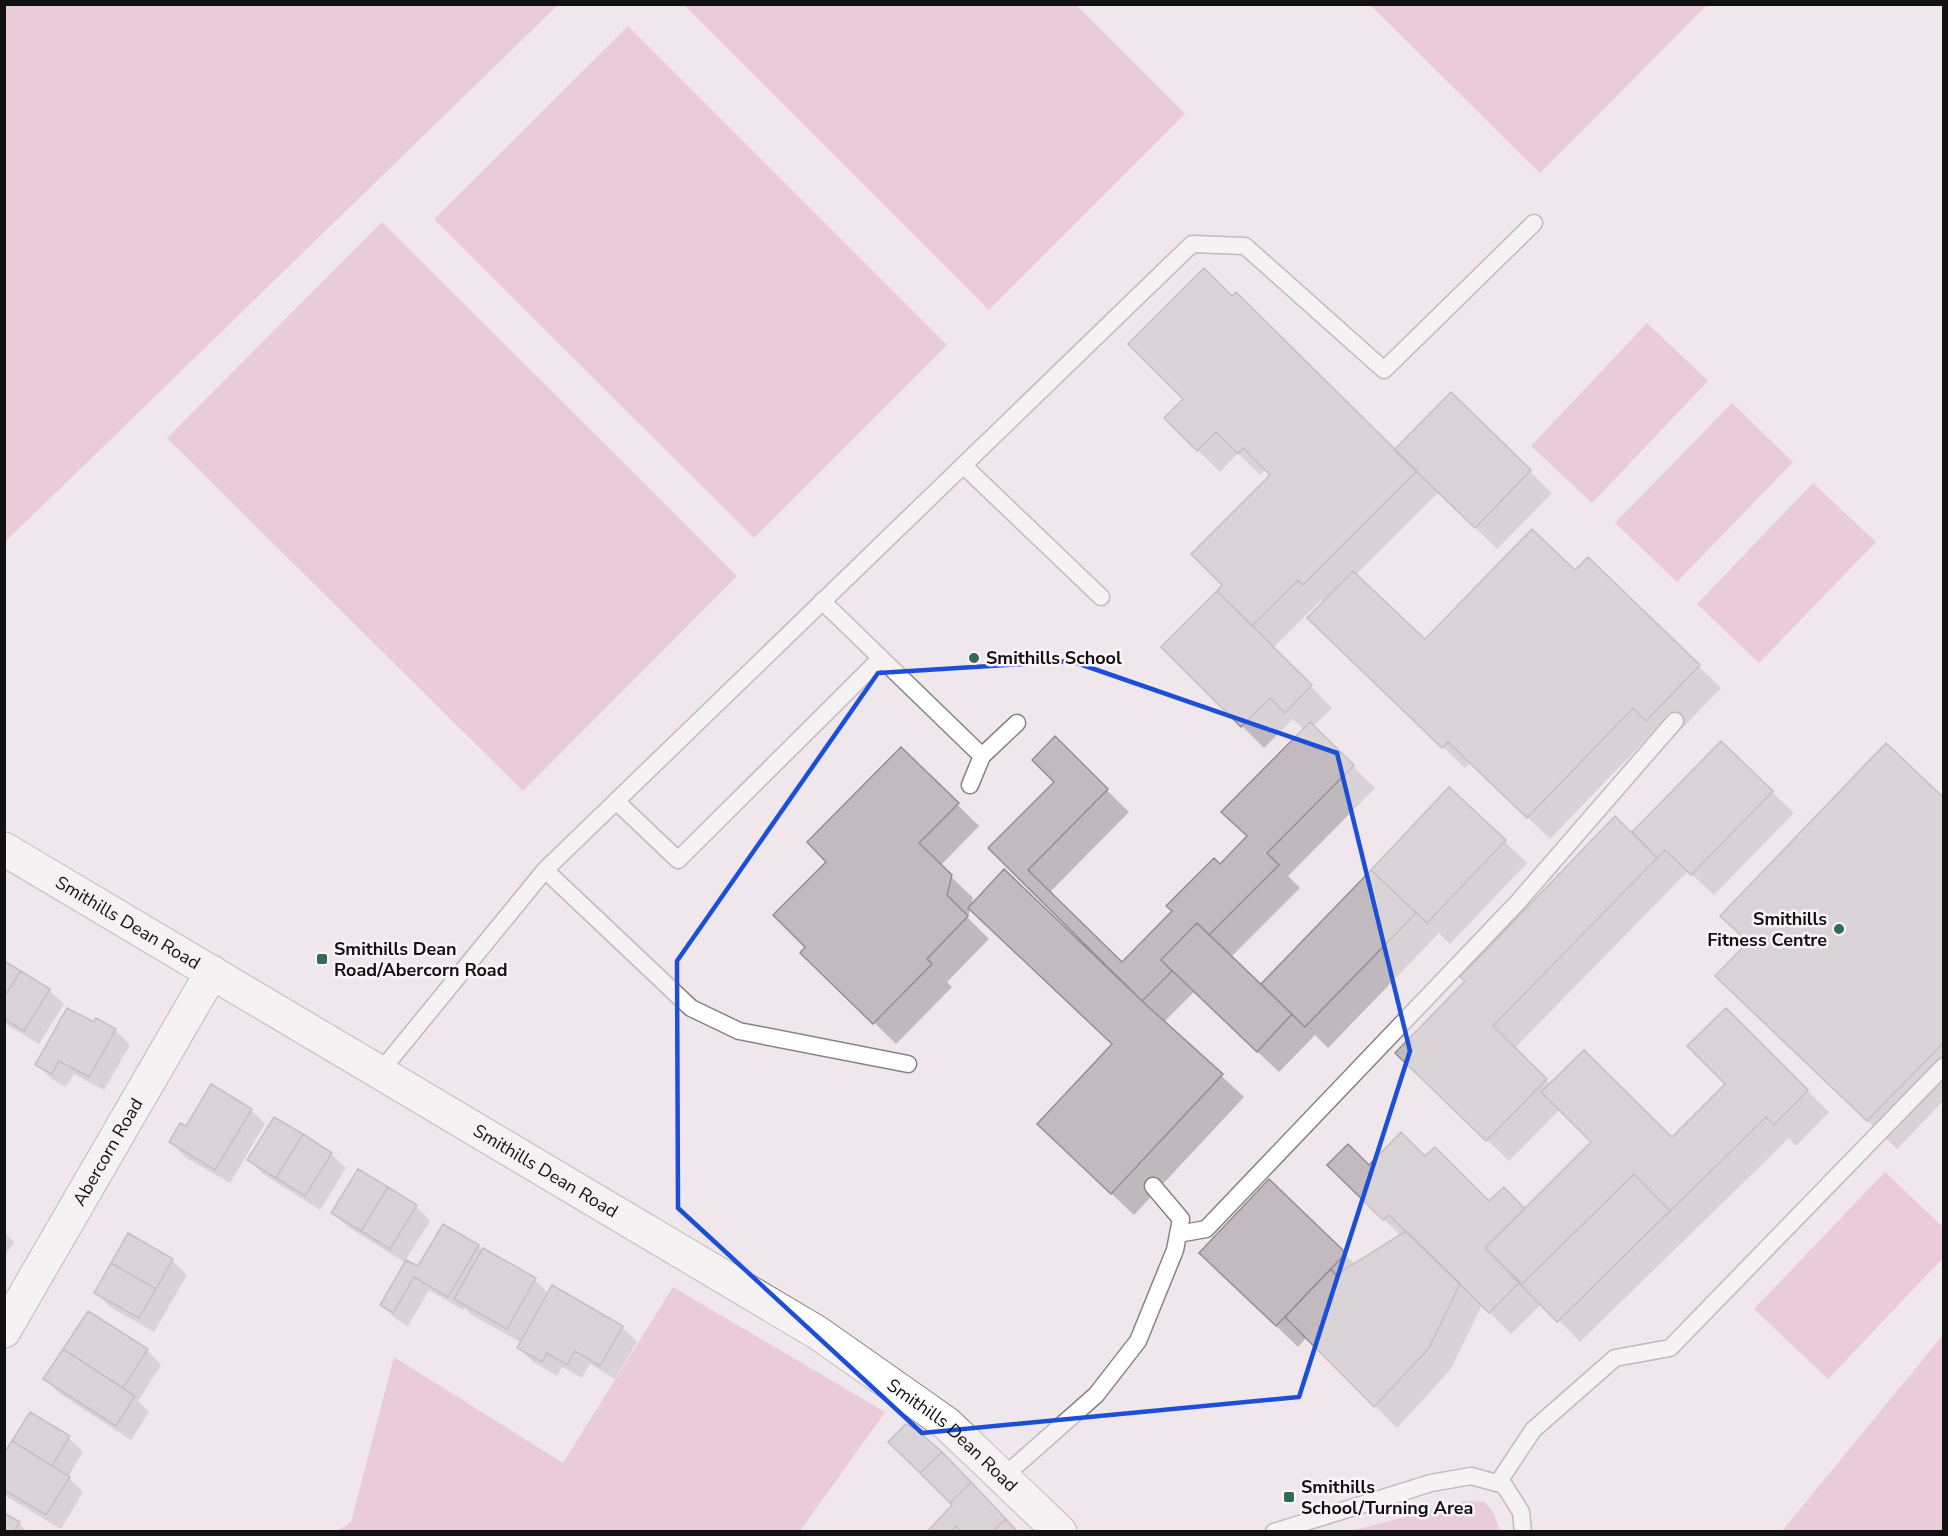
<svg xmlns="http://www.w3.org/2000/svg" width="1948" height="1536" font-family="'Nunito Sans',sans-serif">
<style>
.green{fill:#e2a8c5}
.shadow{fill:#0003}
.building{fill:#c2babe;stroke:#968e92;stroke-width:1.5}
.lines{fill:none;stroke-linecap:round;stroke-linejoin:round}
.service-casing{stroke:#898285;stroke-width:19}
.minor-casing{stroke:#898285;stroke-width:35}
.tertiary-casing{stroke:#898285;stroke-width:35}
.service{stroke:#fff;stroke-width:16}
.minor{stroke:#fff;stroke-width:33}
.tertiary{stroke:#fff;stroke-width:33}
.marked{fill:none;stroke:#1d4ed8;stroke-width:4.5;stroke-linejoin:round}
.poi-dot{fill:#306b56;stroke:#fcf4f8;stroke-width:2}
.labels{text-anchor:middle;stroke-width:5;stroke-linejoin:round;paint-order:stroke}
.poi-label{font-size:18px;font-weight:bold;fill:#131012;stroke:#fcf4f8;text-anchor:start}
.street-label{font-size:18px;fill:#131012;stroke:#fcf4f8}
</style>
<rect width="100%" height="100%" fill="#efe7eb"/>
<!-- green -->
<path class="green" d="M5 4H558V5L5 542Z
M684 5H1076L1185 114 989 310Z
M1370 5H1707L1540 173Z
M628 26 947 345 754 538 434 219Z
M382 222 737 576 523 791 167 438Z
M1647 323 1708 381 1592 503 1531 446Z
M1732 403 1793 462 1677 582 1615 523Z
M1813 483 1876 542 1759 663 1697 604Z
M1885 1172 1943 1227V1258L1828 1379 1754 1309Z
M673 1287 885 1412 800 1531H337L351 1522 394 1357 563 1463Z
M1943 1335V1531H1782Z
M1465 1501 1485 1502 1494 1514 1500 1531H1351Z"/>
<!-- shadow -->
<path class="shadow" d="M1451 394 1552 493 1497 549 1439 492 1356 575 1425 641 1575 572 1588 559 1721 688 1669 742 1656 729 1550 839 1471 762 1465 768 1331 640 1324 603 1321 600 1273 648 1332 708 1313 727 1375 788 1288 876 1300 888 1231 957 1261 986 1450 789 1527 863 1450 944 1439 933 1328 1048 1315 1035 1279 1072 1194 992 1164 1022 1244 1097 1134 1215 1061 1146 1114 1045 970 909 968 918 989 939 947 982 952 987 896 1044 802 952 807 947 828 862 901 749 979 826 940 866 973 898 971 907 1095 956 1097 954 990 848 1056 782 1055 739 1129 812 1049 893 1122 964 1248 837 1304 730 1293 719 1264 748 1163 647 1225 585 1272 475 1266 469 1260 475 1238 453 1220 472 1166 419 1394 452Z
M1721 743 1794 813 1714 895 1688 871 1514 1049 1551 1085 1672 1139 1727 1084 1726 1010 1829 1112 1796 1146 1789 1138 1580 1342 1542 1303 1511 1334 1482 1305 1450 1370 1397 1428 1307 1337 1298 1347 1222 1274 1269 1181 1355 1264 1401 1236 1329 1165 1369 1167 1425 1158 1489 1203 1525 1211 1593 1142 1560 1109 1509 1161 1419 1074 1632 834Z
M1944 800V1100L1897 1149 1746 1004Z
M4 963 49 990 64 1004 39 1044 4 1023Z
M94 1024 115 1030 130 1045 104 1090 74 1074 66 1087 52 1079 37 1065Z
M251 1110 265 1124 230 1183 185 1157 171 1142 186 1128Z
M331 1154 346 1168 320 1210 263 1174 249 1160Z
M416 1206 430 1221 405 1261 418 1268 478 1246 483 1251 535 1280 549 1294 622 1327 637 1342 615 1379 590 1364 582 1378 562 1367 557 1376 533 1362 519 1348 522 1343 470 1314 465 1308 463 1310 429 1290 408 1326 396 1319 382 1305 406 1263 348 1227 333 1213Z
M4 1232 14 1242 4 1257Z
M172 1260 187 1275 154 1332 110 1307 96 1292Z
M88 1313 147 1350 161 1365 138 1401 149 1412 131 1440 59 1393 45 1379Z
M69 1438 83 1452 68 1477 83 1492 61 1529 4 1495V1455Z
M954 1505 1016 1532H929Z
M19 1523 27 1532H4Z"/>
<!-- building -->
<path class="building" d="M1204 268 1232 296 1236 292 1417 471 1303 585 1298 580 1252 626 1217 591 1222 585 1191 554 1270 475 1243 448 1238 454 1216 432 1197 451 1164 418 1183 399 1128 344Z
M1451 392 1531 470 1475 528 1394 450Z
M1532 529 1575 570 1588 557 1700 665 1646 721 1633 708 1527 818 1448 742 1442 748 1307 618 1353 571 1425 639Z
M1217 591 1312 685 1285 713 1270 698 1241 727 1161 647Z
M1310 722 1354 765 1267 853 1279 865 1209 935 1197 923 1161 960 1172 971 1142 1001 988 848 1054 782 1032 760 1055 736 1108 789 1028 870 1122 962 1172 911 1166 906 1214 858 1220 864 1247 836 1221 812Z
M1721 741 1773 791 1691 875 1665 850 1657 858 1632 832Z
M1886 743 1944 798V1042L1867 1121 1715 976 1748 942 1720 916Z
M901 747 959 803 919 843 952 875 947 895 968 916 927 959 932 964 873 1024 800 953 805 947 773 915 826 862 807 842Z
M1449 787 1506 840 1427 923 1371 870Z
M1615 816 1657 858 1493 1026 1547 1079 1486 1141 1395 1053 1465 981 1460 977Z
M1004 869 1142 1001 1223 1074 1111 1194 1037 1124 1112 1044 968 908Z
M1371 870 1416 913 1305 1027 1261 984Z
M1197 923 1292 1014 1257 1052 1161 960Z
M4 961 21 971 4 997Z
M21 971 50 989 24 1031 4 1019V997Z
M67 1008 94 1022 96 1018 116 1029 89 1077 59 1061 52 1074 35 1065Z
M1726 1008 1808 1090 1774 1125 1766 1117 1670 1211 1634 1174 1521 1285 1485 1248 1591 1142 1541 1092 1584 1050 1672 1137 1725 1084 1687 1046Z
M211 1084 252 1109 215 1170 169 1142 180 1123 186 1126Z
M274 1117 303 1134 276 1178 247 1160Z
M1401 1132 1425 1156 1435 1147 1489 1201 1504 1187 1525 1209 1485 1248 1520 1282 1489 1313 1389 1215 1383 1220 1327 1165 1348 1144 1369 1165Z
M303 1134 332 1153 305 1196 276 1178Z
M358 1169 388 1187 361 1231 331 1213Z
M1634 1174 1670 1211 1557 1322 1521 1285Z
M1269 1179 1346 1253 1276 1326 1199 1253Z
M388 1187 417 1205 390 1249 361 1231Z
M443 1224 479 1245 448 1297 414 1277 393 1313 380 1305 406 1260 418 1266Z
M1406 1231 1460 1284 1429 1348 1374 1407 1285 1317 1331 1269 1336 1275Z
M128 1233 173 1259 156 1289 111 1263Z
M483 1248 536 1278 507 1329 454 1299Z
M111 1263 156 1289 139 1318 94 1293Z
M552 1285 623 1326 600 1366 575 1351 567 1365 547 1353 542 1362 517 1348Z
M88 1311 148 1349 123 1388 63 1349Z
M63 1349 135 1396 116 1426 43 1379Z
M30 1412 70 1436 52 1466 12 1441Z
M906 1424 917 1430 942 1452 920 1473 888 1442Z
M12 1441 70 1477 46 1515 4 1490V1453Z
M942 1452 971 1482 950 1503 920 1473Z
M971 1482 1006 1519 992 1532H961L956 1526 950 1532H927L952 1505 950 1503Z
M4 1513 20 1522 14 1532H4Z
M1006 1519 1018 1532H992Z"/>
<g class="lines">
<defs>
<path id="service" d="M963 465 1101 597
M822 601 982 756 970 785
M982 756 1017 723
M616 801 678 860 881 658
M545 870 691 1008 739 1031 908 1064
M380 1072 545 870 1192 244 1245 246 1384 370 1534 223
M1178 1234 1206 1229 1518 902 1675 721
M1003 1477 1096 1395 1138 1341 1175 1250 1181 1219 1153 1186
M1498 1483 1533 1430 1615 1358 1670 1348 1944 1066
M1274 1532 1431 1483 1471 1476 1504 1485 1521 1512 1523 1532"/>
<g id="minor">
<path id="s1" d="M4 1331 212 972"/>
</g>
<g id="tertiary">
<path id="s2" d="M4 849 818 1333 946 1423 1060 1532"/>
</g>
</defs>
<!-- service casing -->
<use href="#service" class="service-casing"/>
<!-- minor casing -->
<use href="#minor" class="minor-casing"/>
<!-- tertiary casing -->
<use href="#tertiary" class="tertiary-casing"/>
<!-- service -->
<use href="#service" class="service"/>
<!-- minor -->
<use href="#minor" class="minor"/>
<!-- tertiary -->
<use href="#tertiary" class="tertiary"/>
</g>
<!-- marked area -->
<path d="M0 0H1948V1536H0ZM1071 661 1337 753 1410 1051 1299 1397 922 1433 678 1208 677 961 878 673Z" fill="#efe7eb" fill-opacity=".55" fill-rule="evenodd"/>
<path class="marked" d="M1071 661 1337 753 1410 1051 1299 1397 922 1433 678 1208 677 961 878 673Z"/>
<!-- markers -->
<g class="poi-dot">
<circle cx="974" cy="658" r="6"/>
<circle cx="1839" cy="929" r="6"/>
<rect x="316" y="953" width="12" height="12" rx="3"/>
<rect x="1283" y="1491" width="12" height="12" rx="3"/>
</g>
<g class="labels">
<!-- poi labels -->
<g class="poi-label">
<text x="986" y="664">Smithills School</text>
<text x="1827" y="925" text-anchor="end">Smithills<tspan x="1827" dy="21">Fitness Centre</tspan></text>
<text x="334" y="955">Smithills Dean<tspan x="334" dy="21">Road/Abercorn Road</tspan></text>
<text x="1301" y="1493">Smithills<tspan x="1301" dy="21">School/Turning Area</tspan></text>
</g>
<!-- street labels -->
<g class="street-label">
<text dy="6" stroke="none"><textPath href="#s2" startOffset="144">Smithills Dean Road</textPath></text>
<text dy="6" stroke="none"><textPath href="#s1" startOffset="207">Abercorn Road</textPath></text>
<text dy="6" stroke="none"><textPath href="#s2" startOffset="630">Smithills Dean Road</textPath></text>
<text dy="6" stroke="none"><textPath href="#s2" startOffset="1116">Smithills Dean Road</textPath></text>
</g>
</g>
<!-- border -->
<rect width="1948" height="1536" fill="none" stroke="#131012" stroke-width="12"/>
</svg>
